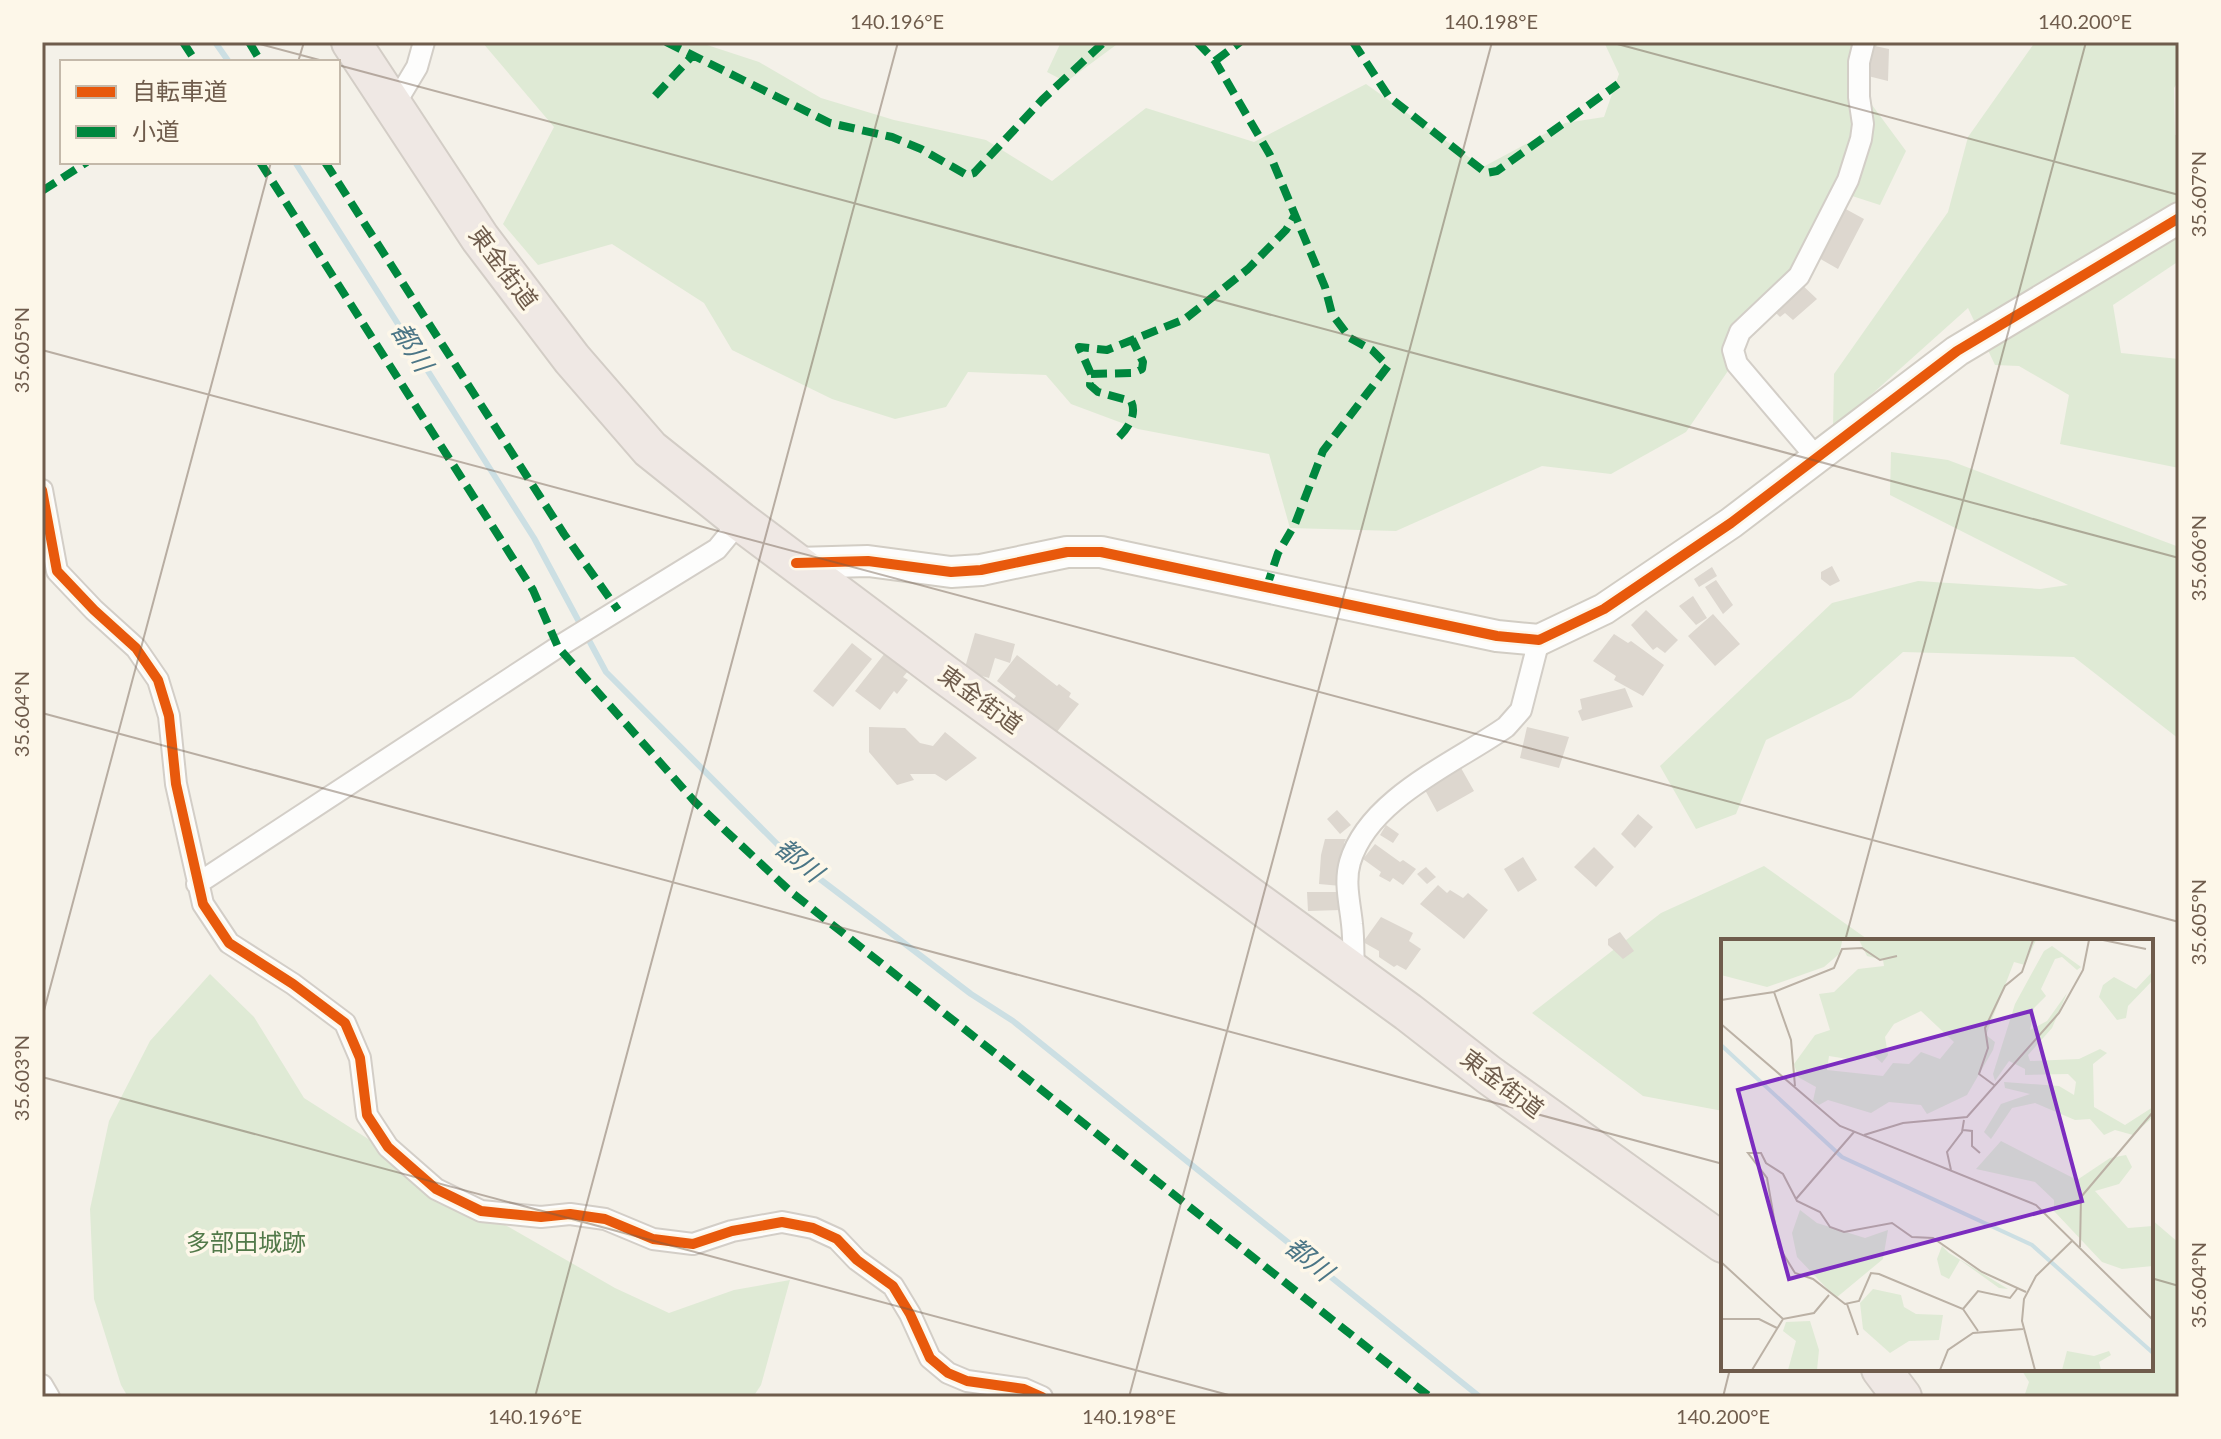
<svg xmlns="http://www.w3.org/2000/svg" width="2221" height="1439" font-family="Lato,'Noto Sans JP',sans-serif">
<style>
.green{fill:#dfead5}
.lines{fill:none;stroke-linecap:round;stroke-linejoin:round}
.stream{stroke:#ccdfe3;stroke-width:6}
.building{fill:#ddd7cf}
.street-casing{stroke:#d3cec7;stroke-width:24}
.secondary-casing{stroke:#d2cdc4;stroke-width:34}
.highway-casing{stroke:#d3cdc6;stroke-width:42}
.street{stroke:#fdfdfc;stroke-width:20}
.secondary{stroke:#fdfdfc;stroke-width:30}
.highway{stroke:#efe8e4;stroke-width:38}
.quiet{stroke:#00873e;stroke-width:8;stroke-dasharray:16 8;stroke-linecap:butt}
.cycleway-casing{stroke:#fdf7e9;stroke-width:15}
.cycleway{stroke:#e8590c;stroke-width:10}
.ticks{fill:none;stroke:#6f5c4c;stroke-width:2;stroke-opacity:0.45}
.labels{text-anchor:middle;stroke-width:7;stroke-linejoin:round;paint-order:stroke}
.street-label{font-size:24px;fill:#6f5c4c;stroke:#fdf7e9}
.park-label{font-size:24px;fill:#527949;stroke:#fdf7e9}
.water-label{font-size:26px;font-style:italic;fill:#4c7686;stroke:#fdf7e9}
.inset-river{fill:none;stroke:#ccdfe3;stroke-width:4}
.inset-road{fill:none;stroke:#bbb1a5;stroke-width:2}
.view{fill:#7b2cbf;fill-opacity:0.15;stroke:#7b2cbf;stroke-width:4}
.inset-edge{fill:none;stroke:#6f5c4c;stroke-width:4}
.neatline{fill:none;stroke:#6f5c4c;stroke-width:3}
.ticks-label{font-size:20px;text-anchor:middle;fill:#6f5c4c}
</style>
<rect width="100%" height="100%" fill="#f4f1e9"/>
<!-- green -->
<path class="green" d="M482 42H698L759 62 821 98 894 120 986 140 1052 181 1146 108 1254 142 1366 84 1483 167 1565 123 1604 117 1619 74 1604 42H1879L1855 82 1906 151 1880 205 1849 195 1686 432 1611 474 1542 466 1396 531 1290 528 1269 454 1138 429 1071 404 1046 375 968 372 946 407 895 419 832 399 732 350 704 303 612 244 538 265 503 224 554 127Z
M1061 42H1120L1066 82 1047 72Z
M2035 42H2179V80L2174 88 2175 135H2179V261L2113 305 2121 353 2179 359V468L2060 444 2069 395 2019 366 1995 365 1968 308 1833 429 1834 374 1948 212 1968 137Z
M1891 452 1948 460 2179 547V739L2074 657 1903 652 1851 698 1766 740 1736 814 1696 829 1660 766 1832 603 1918 581 2040 589 2068 585 1890 495Z
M1764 866 1870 941H1723V1111L1643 1096 1532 1013 1661 913Z
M210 974 254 1017 304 1098 481 1211 615 1288 669 1313 734 1290 790 1280 761 1385 753 1397H128L121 1385 94 1299 90 1209 109 1121 150 1041Z
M2151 1219 2179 1243V1397H2024L2029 1382 2021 1369H2151Z"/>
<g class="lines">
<!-- stream -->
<path class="stream" d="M215 42 229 62
M295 162 534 538 606 672 787 854 971 994 1013 1021 1480 1397"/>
</g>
<!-- building -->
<path class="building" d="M1870 45 1889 49 1888 81 1864 75Z
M1842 207 1864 219 1838 269 1817 257Z
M1799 282 1817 299 1793 320 1785 313 1780 317 1773 310Z
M1832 566 1840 581 1830 586 1821 579V572Z
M1712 567 1717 576 1699 587 1694 579Z
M1716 580 1733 605 1723 614 1705 587Z
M1693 596 1707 618 1696 625 1679 606Z
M1646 610 1678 640 1665 653 1657 647 1653 650 1631 625Z
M1713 614 1740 644 1715 666 1688 636Z
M975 633 1015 644 1010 663 995 658 989 678 964 671Z
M1614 634 1628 643 1631 641 1664 665 1643 696 1614 680 1616 676 1593 661Z
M852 643 872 659 833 707 813 691Z
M885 653 908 671 903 677 908 680 897 694 894 691 880 710 855 691Z
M1017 655 1057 686 1059 684 1071 693 1069 697 1079 704 1056 733 1013 700 1016 696 997 681Z
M1625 688 1633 707 1582 721 1578 711 1582 709 1580 699Z
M869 727 905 728 920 743 933 746 945 732 977 758 946 781 935 774H910L914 780 897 785 869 752Z
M1527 727 1569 737 1559 768 1520 758Z
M1461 768 1474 791 1437 812 1425 790Z
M1337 810 1351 825 1340 834 1327 819Z
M1638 814 1653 827 1635 848 1621 834Z
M1386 825 1399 834 1393 843 1380 835Z
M1325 839H1346L1344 843 1349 849 1341 886 1319 884 1321 855Z
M1375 844 1400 862 1403 860 1416 869 1403 885 1393 878 1390 882 1379 876 1381 872 1363 859Z
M1594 847 1614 867 1596 887 1574 867Z
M1523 857 1537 880 1518 892 1504 869Z
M1426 867 1436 877 1427 884 1417 874Z
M1438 885 1447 893 1450 890 1463 898 1468 893 1488 910 1464 939 1420 904Z
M1307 892H1342L1341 910 1308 911Z
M1381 917 1413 933 1409 941 1421 949 1406 970 1397 965 1394 967 1379 957V951L1363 942Z
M1620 932 1634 951 1623 959 1608 945V939Z"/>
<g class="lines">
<defs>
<path id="street" d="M393 107 417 67 424 42
M1816 457 1737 364 1733 350 1740 332 1799 276 1848 180 1861 139 1863 124 1859 97V62L1864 42
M42 490 57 571 94 610 136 648 158 680 169 716 176 784 203 904 229 943 293 984 345 1023 360 1058 367 1115 388 1147 436 1189 481 1211 541 1217 570 1214 605 1219 653 1239 693 1244 732 1231 782 1222 813 1228 837 1239 857 1260 893 1286 910 1314 930 1358 948 1373 967 1381 1024 1389 1042 1397
M197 884 558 647 717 549 740 521
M1354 973C1353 957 1354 940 1352 924 1350 904 1344 882 1350 862 1369 798 1455 763 1506 727L1521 710 1539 640
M42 1385 49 1397"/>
<path id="secondary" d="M796 563 868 561 951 572 981 570 1067 552H1101L1497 636 1539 640 1604 609 1731 523 1957 351 2179 218"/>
<path id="highway" d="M351 42 480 238 572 359 650 449 740 521 944 674 1408 1012 1489 1075 1723 1243
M1881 1369 1902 1397"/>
</defs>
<!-- street casing -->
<use href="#street" class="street-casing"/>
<!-- secondary casing -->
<use href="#secondary" class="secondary-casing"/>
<!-- highway casing -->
<use href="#highway" class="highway-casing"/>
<!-- street -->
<use href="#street" class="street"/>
<!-- secondary -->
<use href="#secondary" class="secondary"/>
<!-- highway -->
<use href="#highway" class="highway"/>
<!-- quiet -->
<path class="quiet" d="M183 42 196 62
M249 42 261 62
M666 42 830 123 892 137 921 149 967 175 974 173 1042 100 1104 42
M1197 42 1215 61 1270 155 1325 287 1332 314 1350 338 1372 350 1388 366 1323 451 1295 524 1278 553 1267 586
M1353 42 1389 97 1486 173 1497 171 1618 84
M1215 61 1240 42
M655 96 693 55
M260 162 533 590 558 647 695 802 791 892 1430 1397
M325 162 564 534 618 610
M42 191 87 162
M1091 374 1133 373 1142 369 1143 362 1132 339
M1119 437C1129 427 1137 414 1131 401L1098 392 1090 385 1091 374 1079 347 1107 350 1185 319 1248 269 1286 230 1295 215"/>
<defs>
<path id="cycleway" d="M42 490 57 571 94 610 136 648 158 680 169 716 176 784 203 904 229 943 293 984 345 1023 360 1058 367 1115 388 1147 436 1189 481 1211 541 1217 570 1214 605 1219 653 1239 693 1244 732 1231 782 1222 813 1228 837 1239 857 1260 893 1286 910 1314 930 1358 948 1373 967 1381 1024 1389 1042 1397
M796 563 868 561 951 572 981 570 1067 552H1101L1497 636 1539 640 1604 609 1731 523 1957 351 2179 218"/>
</defs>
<!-- cycleway casing -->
<use href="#cycleway" class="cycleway-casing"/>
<!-- cycleway -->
<use href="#cycleway" class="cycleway"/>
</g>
<!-- ticks -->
<path class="ticks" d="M252 42 327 62M1610 42 2179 195M298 62 304 42M338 65 2179 558M42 350 2179 922M42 713 1723 1164M1845 941 2086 42M42 1018 271 162M42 1077 1236 1397M2151 1278 2179 1286M535 1397 898 42M1129 1397 1492 42M1723 1397 1730 1369"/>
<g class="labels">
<!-- street labels -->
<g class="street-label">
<text transform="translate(503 268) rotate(53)" y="8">東金街道</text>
<text transform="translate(980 700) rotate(36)" y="8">東金街道</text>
<text transform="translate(1502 1084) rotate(37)" y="8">東金街道</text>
</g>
<!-- park labels -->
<g class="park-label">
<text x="246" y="1251">多部田城跡</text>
</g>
<!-- water labels -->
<g class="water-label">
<text transform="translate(412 347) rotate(58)" y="9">都川</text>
<text transform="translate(799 860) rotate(39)" y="9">都川</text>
<text transform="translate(1309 1259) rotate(39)" y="9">都川</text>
</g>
</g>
<!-- overview -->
<g transform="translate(1721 939)">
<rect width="432" height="432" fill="#f4f1e9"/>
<path d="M0 1H121V3L118 15 103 28 46 48 0 36ZM138 1H315L304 26 293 23 265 96 274 103 272 111 246 156 206 175 200 166 168 163 150 174 107 161 98 166 92 162 95 148 77 138 73 125 94 96 109 91 98 55 113 53 137 30 163 27 162 21 146 17ZM200 72 233 103 219 120 200 113 188 125 172 124 162 137 106 131 108 117 133 121 151 115 161 124 167 116 164 98 173 85ZM331 7 360 28 356 31 341 18 334 20 320 50 325 57 313 69 309 91 326 82 346 54 331 89 307 116 309 122 358 120 379 110 386 114 372 125 373 168 404 186 432 168V178L412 196 394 191 383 196 369 180 354 181 314 164 291 169 270 200 263 193 280 165 309 155 284 149 283 143 338 147 353 156 355 143 347 135 304 136V130L288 122 274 142 272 135 294 65 323 12ZM432 32V41L407 67 405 79 396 81 378 58 382 46 393 38 415 50ZM280 202 356 241 389 219 405 216 411 228 398 245 374 252 407 289 432 287V327L401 330 381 323 333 272V261L314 243 255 230ZM79 271 96 284 144 299 167 291 162 320 115 359 76 318 71 294ZM221 307 228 314 287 350 278 349 239 321 228 340 220 336 216 320ZM152 350 180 356 183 368 195 375 222 376 218 401 188 402 169 414 142 390 139 364ZM89 382 98 411 96 431H67L75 402 62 392 65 383ZM346 412 373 417 388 412 390 416 378 423 380 431H341Z" fill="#dfead5" fill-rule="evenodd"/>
<path class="inset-river" d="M0 106 121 218 311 306 432 414"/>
<path class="inset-road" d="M382 1 425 10M53 53 70 101 74 147M0 61 53 53 113 29 121 10 141 9 159 21 176 17M0 85 119 187 315 266 432 381M273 146 258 135 267 109 264 89 284 47 301 33 312 1M242 191 251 192V207L259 214M143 196 182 184 246 178 338 74 362 31 368 1M230 231 226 213 241 193 243 181M75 260 133 193M359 308 360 258 432 173M0 323 62 380 93 374 108 356M126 365 137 396M242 370 257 352 289 359 296 350M0 380H38L56 389M257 392 242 370 158 335 150 334 138 362 124 365 92 340 74 334 58 308 46 239 27 214H40L45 224 62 235 76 262 99 273 109 288 123 293 171 284 191 298 212 299 261 333 305 353M31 431 62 380M219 431 227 411 252 394 302 390M314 431 301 382 303 360 315 337 352 301"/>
<path class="view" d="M310 72 361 262 68 340 17 151Z"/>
<rect width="432" height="432" class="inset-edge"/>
</g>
<!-- border -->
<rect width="2221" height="1439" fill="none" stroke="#fdf7e9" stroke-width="88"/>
<!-- legend -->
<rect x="60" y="60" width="280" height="104" fill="#fdf7e9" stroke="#c4b9aa" stroke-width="2"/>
<rect x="76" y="86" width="40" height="12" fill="#e8590c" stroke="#c4b9aa" stroke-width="2"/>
<text x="132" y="100" font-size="24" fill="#6f5c4c">自転車道</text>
<rect x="76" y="126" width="40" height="12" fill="#00873e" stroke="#c4b9aa" stroke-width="2"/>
<text x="132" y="140" font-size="24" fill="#6f5c4c">小道</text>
<rect x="44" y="44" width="2133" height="1351" class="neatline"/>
<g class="ticks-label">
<text x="897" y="29">140.196°E</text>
<text x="1491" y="29">140.198°E</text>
<text x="2085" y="29">140.200°E</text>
<text transform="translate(2199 194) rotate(-90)" y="7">35.607°N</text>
<text transform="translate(22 350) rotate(-90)" y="7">35.605°N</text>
<text transform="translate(2199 558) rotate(-90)" y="7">35.606°N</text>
<text transform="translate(22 714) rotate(-90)" y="7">35.604°N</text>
<text transform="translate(2199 922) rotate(-90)" y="7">35.605°N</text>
<text transform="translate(22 1078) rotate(-90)" y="7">35.603°N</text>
<text transform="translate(2199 1285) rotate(-90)" y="7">35.604°N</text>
<text x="535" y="1424">140.196°E</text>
<text x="1129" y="1424">140.198°E</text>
<text x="1723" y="1424">140.200°E</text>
</g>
</svg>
